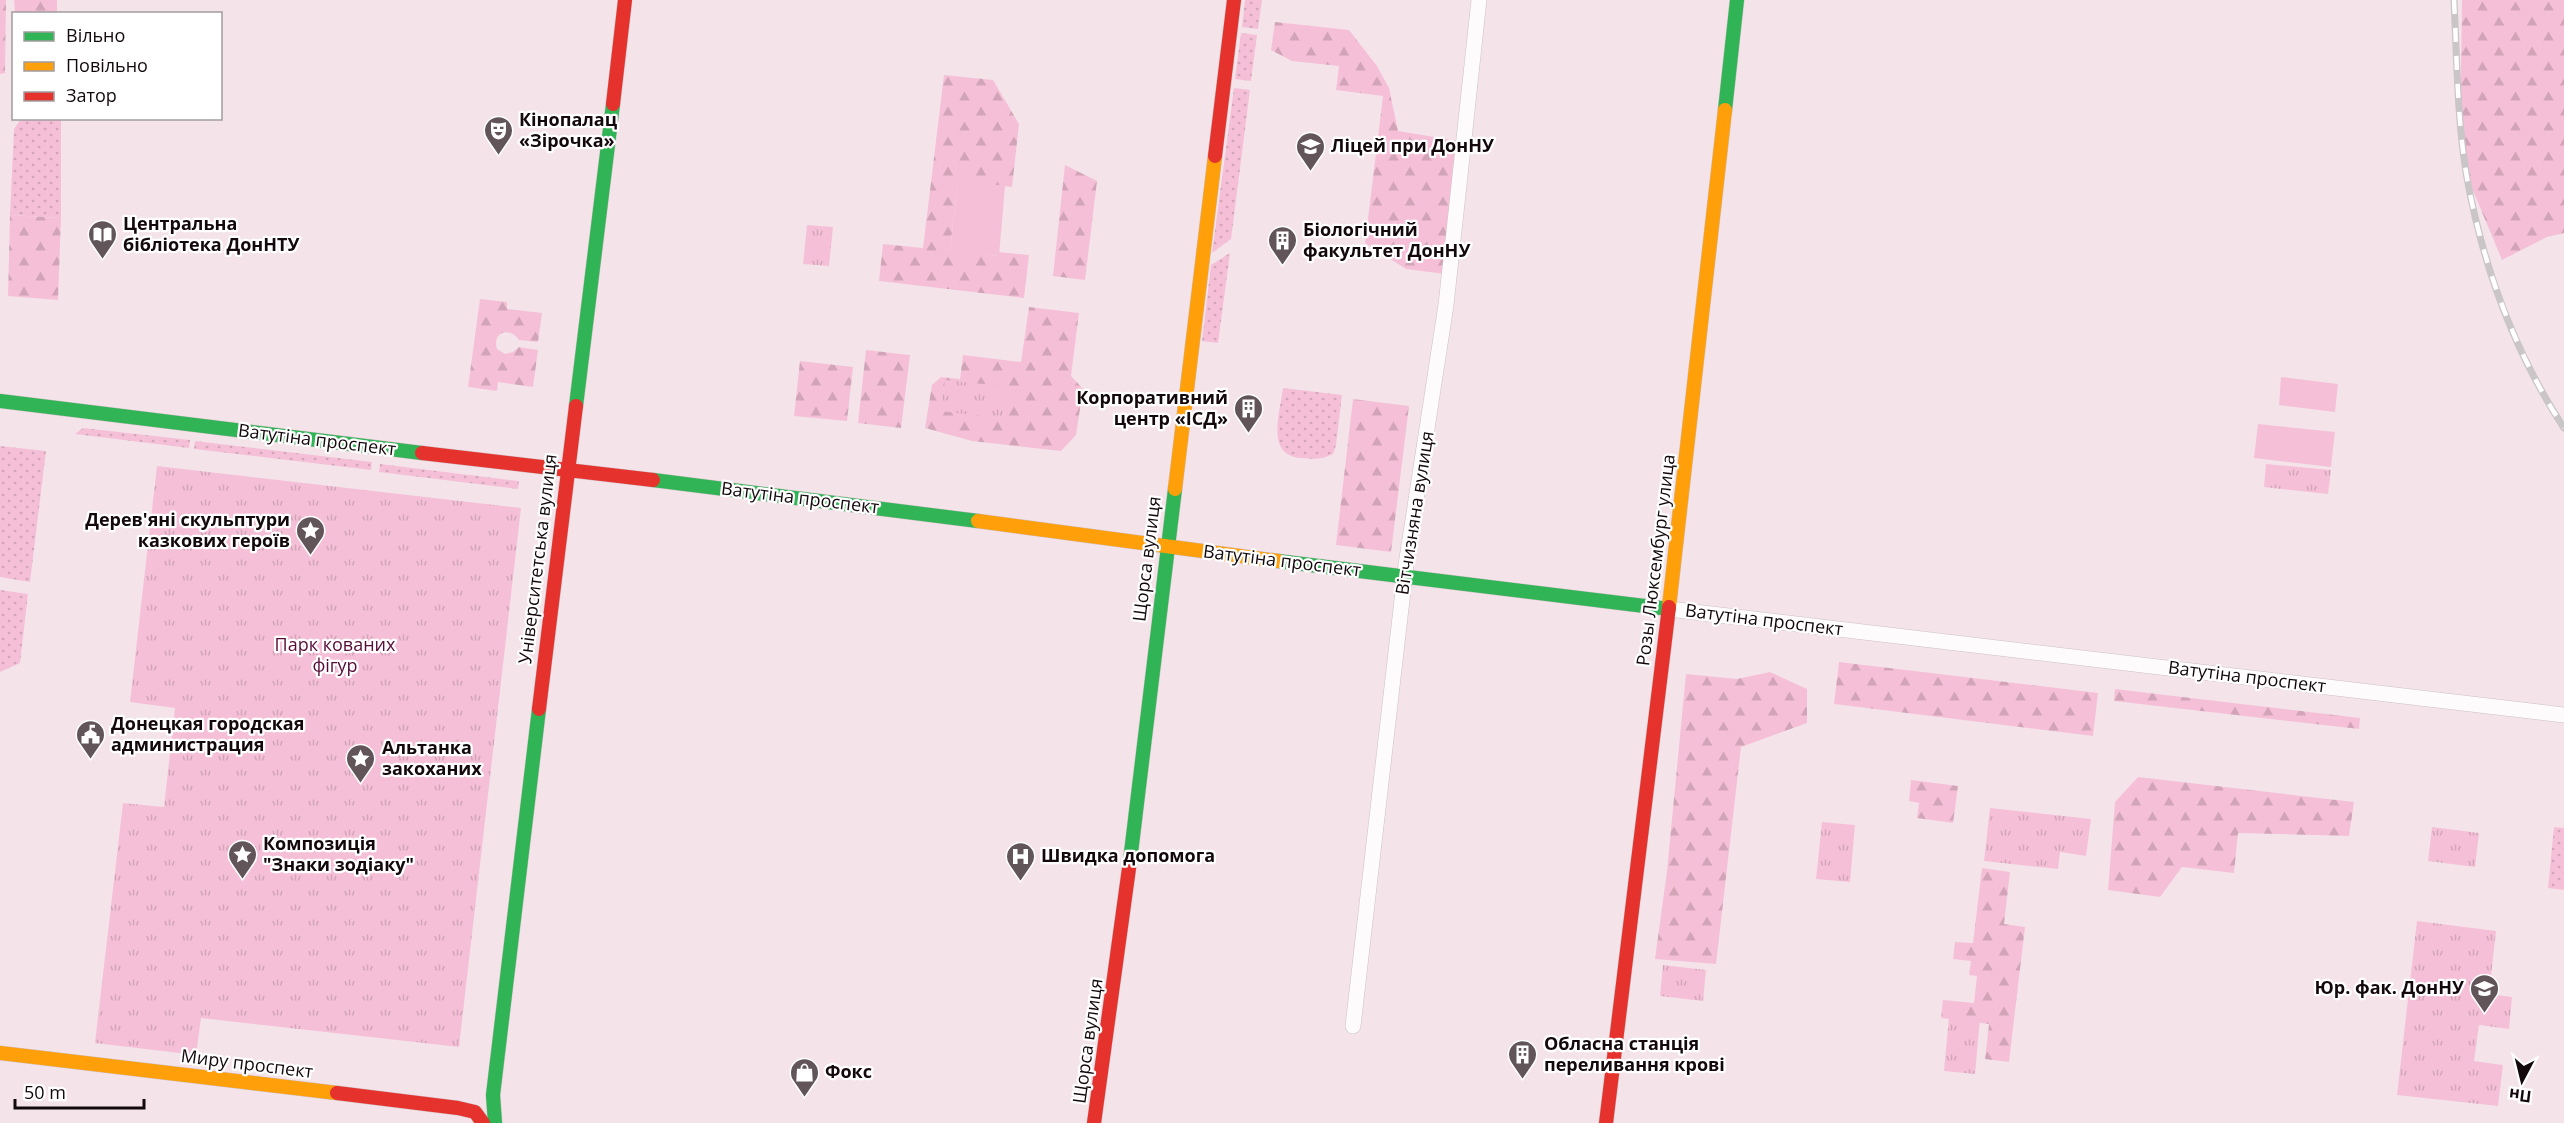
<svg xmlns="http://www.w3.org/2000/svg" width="2564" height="1123" font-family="'Open Sans',sans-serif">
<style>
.grass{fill:url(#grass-dots)}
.forest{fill:url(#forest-firs)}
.park{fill:url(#park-tufts)}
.pitch{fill:#f5c0d7}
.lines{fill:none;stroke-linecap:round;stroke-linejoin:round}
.street-casing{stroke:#cec0c5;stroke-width:16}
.fast-casing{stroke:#cec0c5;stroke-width:15}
.slow-casing{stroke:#cec0c5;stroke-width:15}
.jam-casing{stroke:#cec0c5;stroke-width:15}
.street{stroke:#fdfbfc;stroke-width:15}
.fast{stroke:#30b455;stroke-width:14}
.slow{stroke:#ff9f0a;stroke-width:14}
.jam{stroke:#e5322d;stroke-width:14}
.rail-casing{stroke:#cac5c7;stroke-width:7}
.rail{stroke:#fff;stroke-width:4.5;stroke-dasharray:14;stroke-linecap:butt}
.labels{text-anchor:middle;stroke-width:4.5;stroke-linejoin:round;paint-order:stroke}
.poi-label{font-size:18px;font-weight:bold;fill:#13080c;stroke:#fff;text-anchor:start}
.street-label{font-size:18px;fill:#13080c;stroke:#fff}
.park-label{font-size:18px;fill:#580b37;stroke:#fff}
</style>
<defs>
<pattern id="grass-dots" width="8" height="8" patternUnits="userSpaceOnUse" patternTransform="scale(1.5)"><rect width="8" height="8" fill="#f5c0d7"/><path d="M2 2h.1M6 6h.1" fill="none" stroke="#d1a4b7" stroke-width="1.8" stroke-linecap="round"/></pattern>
<pattern id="forest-firs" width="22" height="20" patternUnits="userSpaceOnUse" patternTransform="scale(1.5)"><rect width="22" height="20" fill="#f5c0d7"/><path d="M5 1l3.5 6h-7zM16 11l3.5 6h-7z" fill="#d1a4b7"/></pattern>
<pattern id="park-tufts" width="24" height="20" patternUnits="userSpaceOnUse" patternTransform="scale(1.5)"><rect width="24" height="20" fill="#f5c0d7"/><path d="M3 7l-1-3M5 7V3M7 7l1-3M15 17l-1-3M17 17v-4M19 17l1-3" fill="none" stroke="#d1a4b7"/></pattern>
</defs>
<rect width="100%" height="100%" fill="#f4e4ea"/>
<!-- grass -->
<path class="grass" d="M1245 0H1262L1258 29 1242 27Z
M1241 33 1257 35 1251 81 1235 79Z
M1234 88 1250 90 1231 239 1212 253Z
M21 119H61V218L10 215 14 129Z
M1230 253 1218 343 1202 341 1211 265Z
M1283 388 1342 395 1336 445 1333 454C1321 460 1313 459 1301 458 1265 455 1280 414 1283 388Z
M83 428 190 440 189 448 75 434Z
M195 441 372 462 371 470 194 449Z
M0 446 46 451 30 582 0 577Z
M380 464 519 481 518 489 379 472Z
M0 590 28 594 20 663 0 672Z
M2554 827 2564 828V890L2548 888Z"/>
<!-- forest -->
<path class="forest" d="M0 0H6L5 73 0 74Z
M14 0H57V13H15Z
M2462 0H2564V233L2547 237 2502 260 2467 176 2460 139Z
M1275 22 1349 30 1377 66 1389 88 1398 131 1459 141 1445 274 1406 269 1365 243 1383 96 1336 90 1339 66 1292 61 1271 50Z
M944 75 993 80 1019 124 1012 187 958 181 950 250 998 256 999 252 1029 255 1024 298 879 281 883 244 923 248Z
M1065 165 1097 181 1085 280 1053 276Z
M10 215 61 218 58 300 8 296Z
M480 299 507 302V309L542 313 538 342 519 340C509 326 492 332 497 349L505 354 513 352 519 347 538 350 533 387 498 382 497 391 468 387Z
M1029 307 1079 313 1071 376 1083 389 1076 435 1061 451 972 441 925 428 932 385 941 377 960 379 963 355 1021 362Z
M866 350 910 355 901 428 858 423Z
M800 361 853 367 847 421 794 416Z
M1353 399 1409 406 1391 552 1336 545Z
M1839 662 2098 693 2093 736 1834 704Z
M1770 672 1807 689V723L1741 747 1716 964 1655 959 1667 871 1686 674 1737 679Z
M2115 689 2360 718 2359 729 2114 701Z
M2138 777 2354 802 2349 836 2238 833 2234 873 2182 867 2160 897 2108 890 2115 802Z
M1911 780 1958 786 1953 823 1917 818 1919 803 1909 801Z
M1982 868 2010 872 2004 924 2025 927 2009 1062 1985 1059 1989 1024 1941 1018 1943 1000 1974 1003 1977 976 1969 975 1971 961 1953 959 1955 942 1973 943Z"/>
<!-- park -->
<path class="park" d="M807 225 833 227 829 266 803 264Z
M945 380 1011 387 1007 419 941 411Z
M2266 464 2331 470 2328 494 2264 487Z
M157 466 521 508 459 1047 201 1018 196 1055 95 1043 123 803 164 807 175 708 130 702Z
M1990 808 2091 819 2086 856 2060 852 2058 869 1984 861Z
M1822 822 1855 825 1850 882 1816 879Z
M2432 827 2479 833 2475 867 2428 861Z
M2417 921 2496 931 2489 994 2512 997 2509 1029 2479 1025 2474 1061 2503 1065 2498 1106 2397 1095Z
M1663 965 1706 970 1703 1001 1660 996Z
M1949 1017 1980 1019 1975 1074 1944 1071Z"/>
<!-- pitch -->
<path class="pitch" d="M958 180 1005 186 999 256 950 251Z
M2281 377 2338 384 2335 412 2279 405Z
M2258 424 2335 432 2331 467 2254 458Z"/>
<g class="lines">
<defs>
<path id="street" d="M1669 609 2564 715
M1353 1026 1406 565 1446 305 1479 0"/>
<path id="fast" d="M1725 110 1737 0
M0 401 422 453
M576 406 613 104
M653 480 978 521
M1278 561 1669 609
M1130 861 1175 489
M495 1123 493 1095 539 709"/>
<path id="slow" d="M1175 489 1215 156
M978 521 1278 561
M1669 607 1725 110
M0 1053 337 1093"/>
<path id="jam" d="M613 104 625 0
M1215 156 1234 0
M422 453 653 480
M539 709 576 406
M337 1093 458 1108 475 1112 483 1123
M1094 1123 1130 861
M1606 1123 1669 607"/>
</defs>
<!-- street casing -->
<use href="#street" class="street-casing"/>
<!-- fast casing -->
<use href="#fast" class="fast-casing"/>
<!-- slow casing -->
<use href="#slow" class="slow-casing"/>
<!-- jam casing -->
<use href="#jam" class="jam-casing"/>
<!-- street -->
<use href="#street" class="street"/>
<!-- fast -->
<use href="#fast" class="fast"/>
<!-- slow -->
<use href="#slow" class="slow"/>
<!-- jam -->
<use href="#jam" class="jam"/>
<defs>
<path id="rail" d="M2454 0C2457 59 2457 120 2467 178 2483 266 2515 353 2564 428"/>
</defs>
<!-- rail casing -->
<use href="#rail" class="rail-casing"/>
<!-- rail -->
<use href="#rail" class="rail"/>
</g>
<!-- icons -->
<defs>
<symbol id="theatre-pin" viewBox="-11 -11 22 30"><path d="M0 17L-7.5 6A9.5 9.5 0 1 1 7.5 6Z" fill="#62555a" stroke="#fff"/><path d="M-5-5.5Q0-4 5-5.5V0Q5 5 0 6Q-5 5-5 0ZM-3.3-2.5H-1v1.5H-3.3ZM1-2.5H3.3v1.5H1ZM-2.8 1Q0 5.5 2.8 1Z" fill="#fff"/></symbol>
<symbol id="school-pin" viewBox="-11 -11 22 30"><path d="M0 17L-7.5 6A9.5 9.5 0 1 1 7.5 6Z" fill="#62555a" stroke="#fff"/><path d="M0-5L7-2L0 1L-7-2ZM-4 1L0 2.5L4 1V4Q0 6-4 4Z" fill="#fff"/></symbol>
<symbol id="library-pin" viewBox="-11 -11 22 30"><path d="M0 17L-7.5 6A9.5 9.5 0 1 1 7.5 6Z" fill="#62555a" stroke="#fff"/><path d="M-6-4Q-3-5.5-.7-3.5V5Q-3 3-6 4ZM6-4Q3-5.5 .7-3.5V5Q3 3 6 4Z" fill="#fff"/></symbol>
<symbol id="building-pin" viewBox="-11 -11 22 30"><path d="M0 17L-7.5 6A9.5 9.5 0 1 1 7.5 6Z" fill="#62555a" stroke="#fff"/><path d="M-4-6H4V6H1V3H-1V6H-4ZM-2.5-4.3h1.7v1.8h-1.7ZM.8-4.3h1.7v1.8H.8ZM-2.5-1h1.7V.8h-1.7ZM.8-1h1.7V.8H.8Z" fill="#fff"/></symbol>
<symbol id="sight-pin" viewBox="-11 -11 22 30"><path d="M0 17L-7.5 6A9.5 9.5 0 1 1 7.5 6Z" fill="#62555a" stroke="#fff"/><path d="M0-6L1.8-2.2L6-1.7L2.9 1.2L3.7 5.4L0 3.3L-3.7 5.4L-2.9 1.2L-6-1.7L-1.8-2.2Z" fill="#fff"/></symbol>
<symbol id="civic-pin" viewBox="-11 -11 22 30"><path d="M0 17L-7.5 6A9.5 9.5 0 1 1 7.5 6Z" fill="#62555a" stroke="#fff"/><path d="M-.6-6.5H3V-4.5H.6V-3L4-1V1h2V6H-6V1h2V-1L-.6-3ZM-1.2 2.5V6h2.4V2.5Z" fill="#fff"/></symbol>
<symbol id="hospital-pin" viewBox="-11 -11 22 30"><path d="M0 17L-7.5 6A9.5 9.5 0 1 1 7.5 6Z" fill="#62555a" stroke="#fff"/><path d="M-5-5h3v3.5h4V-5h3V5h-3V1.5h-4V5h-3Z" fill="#fff"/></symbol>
<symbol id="university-pin" viewBox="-11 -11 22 30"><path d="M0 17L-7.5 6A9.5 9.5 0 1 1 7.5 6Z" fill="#62555a" stroke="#fff"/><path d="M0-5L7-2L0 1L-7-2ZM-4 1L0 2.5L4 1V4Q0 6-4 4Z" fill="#fff"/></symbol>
<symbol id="shop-pin" viewBox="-11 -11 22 30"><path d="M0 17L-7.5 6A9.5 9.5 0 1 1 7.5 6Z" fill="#62555a" stroke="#fff"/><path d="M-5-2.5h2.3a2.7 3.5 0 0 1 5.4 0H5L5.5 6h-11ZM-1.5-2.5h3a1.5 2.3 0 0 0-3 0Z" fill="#fff"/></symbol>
</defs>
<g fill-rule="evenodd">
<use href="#theatre-pin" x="482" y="114" width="33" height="45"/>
<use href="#school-pin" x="1294" y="130" width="33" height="45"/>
<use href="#library-pin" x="86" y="218" width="33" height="45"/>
<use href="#building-pin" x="1266" y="224" width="33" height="45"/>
<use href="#building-pin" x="1232" y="392" width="33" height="45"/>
<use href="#sight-pin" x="294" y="514" width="33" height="45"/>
<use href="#civic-pin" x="74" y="718" width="33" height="45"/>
<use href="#sight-pin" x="344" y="742" width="33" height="45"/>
<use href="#sight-pin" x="226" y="838" width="33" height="45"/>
<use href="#hospital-pin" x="1004" y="840" width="33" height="45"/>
<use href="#university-pin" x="2468" y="972" width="33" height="45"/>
<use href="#building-pin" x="1506" y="1038" width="33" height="45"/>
<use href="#shop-pin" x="788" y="1056" width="33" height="45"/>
</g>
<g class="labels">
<!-- poi labels -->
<g class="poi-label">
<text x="519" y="126">Кінопалац<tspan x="519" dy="21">«Зірочка»</tspan></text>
<text x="1331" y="152">Ліцей при ДонНУ</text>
<text x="123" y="230">Центральна<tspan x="123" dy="21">бібліотека ДонНТУ</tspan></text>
<text x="1303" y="236">Біологічний<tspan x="1303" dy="21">факультет ДонНУ</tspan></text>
<text x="1228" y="404" text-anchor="end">Корпоративний<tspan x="1228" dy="21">центр «ІСД»</tspan></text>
<text x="290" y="526" text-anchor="end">Дерев'яні скульптури<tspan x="290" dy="21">казкових героїв</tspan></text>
<text x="111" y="730">Донецкая городская<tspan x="111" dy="21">администрация</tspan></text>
<text x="382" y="754">Альтанка<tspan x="382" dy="21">закоханих</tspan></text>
<text x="263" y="850">Композиція<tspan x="263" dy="21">"Знаки зодіаку"</tspan></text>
<text x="1041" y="862">Швидка допомога</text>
<text x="2464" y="994" text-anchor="end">Юр. фак. ДонНУ</text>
<text x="1544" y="1050">Обласна станція<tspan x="1544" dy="21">переливання крові</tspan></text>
<text x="825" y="1078">Фокс</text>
</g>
<!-- street labels -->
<g class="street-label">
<text transform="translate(317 440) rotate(7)" y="6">Ватутіна проспект</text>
<text transform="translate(800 498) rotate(7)" y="6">Ватутіна проспект</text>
<text transform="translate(1415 513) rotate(-81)" y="6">Вітчизняна вулиця</text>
<text transform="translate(538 559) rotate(-83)" y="6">Університетська вулиця</text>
<text transform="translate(1147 559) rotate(-83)" y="6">Щорса вулиця</text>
<text transform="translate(1656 560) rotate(-83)" y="6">Розы Люксембург улица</text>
<text transform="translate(1282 561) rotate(7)" y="6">Ватутіна проспект</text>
<text transform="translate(1764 620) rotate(7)" y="6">Ватутіна проспект</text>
<text transform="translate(2247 677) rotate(7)" y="6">Ватутіна проспект</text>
<text transform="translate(1088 1041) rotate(-82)" y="6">Щорса вулиця</text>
<text transform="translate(247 1064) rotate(7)" y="6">Миру проспект</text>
</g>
<!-- park labels -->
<g class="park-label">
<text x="335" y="651">Парк кованих<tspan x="335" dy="21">фігур</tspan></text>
</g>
</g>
<!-- legend -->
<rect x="12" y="12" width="210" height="108" fill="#ffffff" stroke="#a19c9e" stroke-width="1.5"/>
<rect x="24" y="32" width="30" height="9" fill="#30b455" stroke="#a19c9e" stroke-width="1.5"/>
<text x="66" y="42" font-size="18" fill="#13080c">Вільно</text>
<rect x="24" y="62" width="30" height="9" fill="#ff9f0a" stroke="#a19c9e" stroke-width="1.5"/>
<text x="66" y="72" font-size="18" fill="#13080c">Повільно</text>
<rect x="24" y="92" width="30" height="9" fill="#e5322d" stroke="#a19c9e" stroke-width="1.5"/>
<text x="66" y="102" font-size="18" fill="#13080c">Затор</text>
<!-- north arrow -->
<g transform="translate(2522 1081) rotate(187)" stroke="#ffffff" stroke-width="4.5" paint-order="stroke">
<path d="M0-4.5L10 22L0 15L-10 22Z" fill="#13080c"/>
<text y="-9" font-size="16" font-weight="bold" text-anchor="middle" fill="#13080c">Пн</text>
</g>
<!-- scale -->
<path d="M15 1099v9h129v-9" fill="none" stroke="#13080c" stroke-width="3"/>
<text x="24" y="1099" font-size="18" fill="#13080c" stroke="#ffffff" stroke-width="4.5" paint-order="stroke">50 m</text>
</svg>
